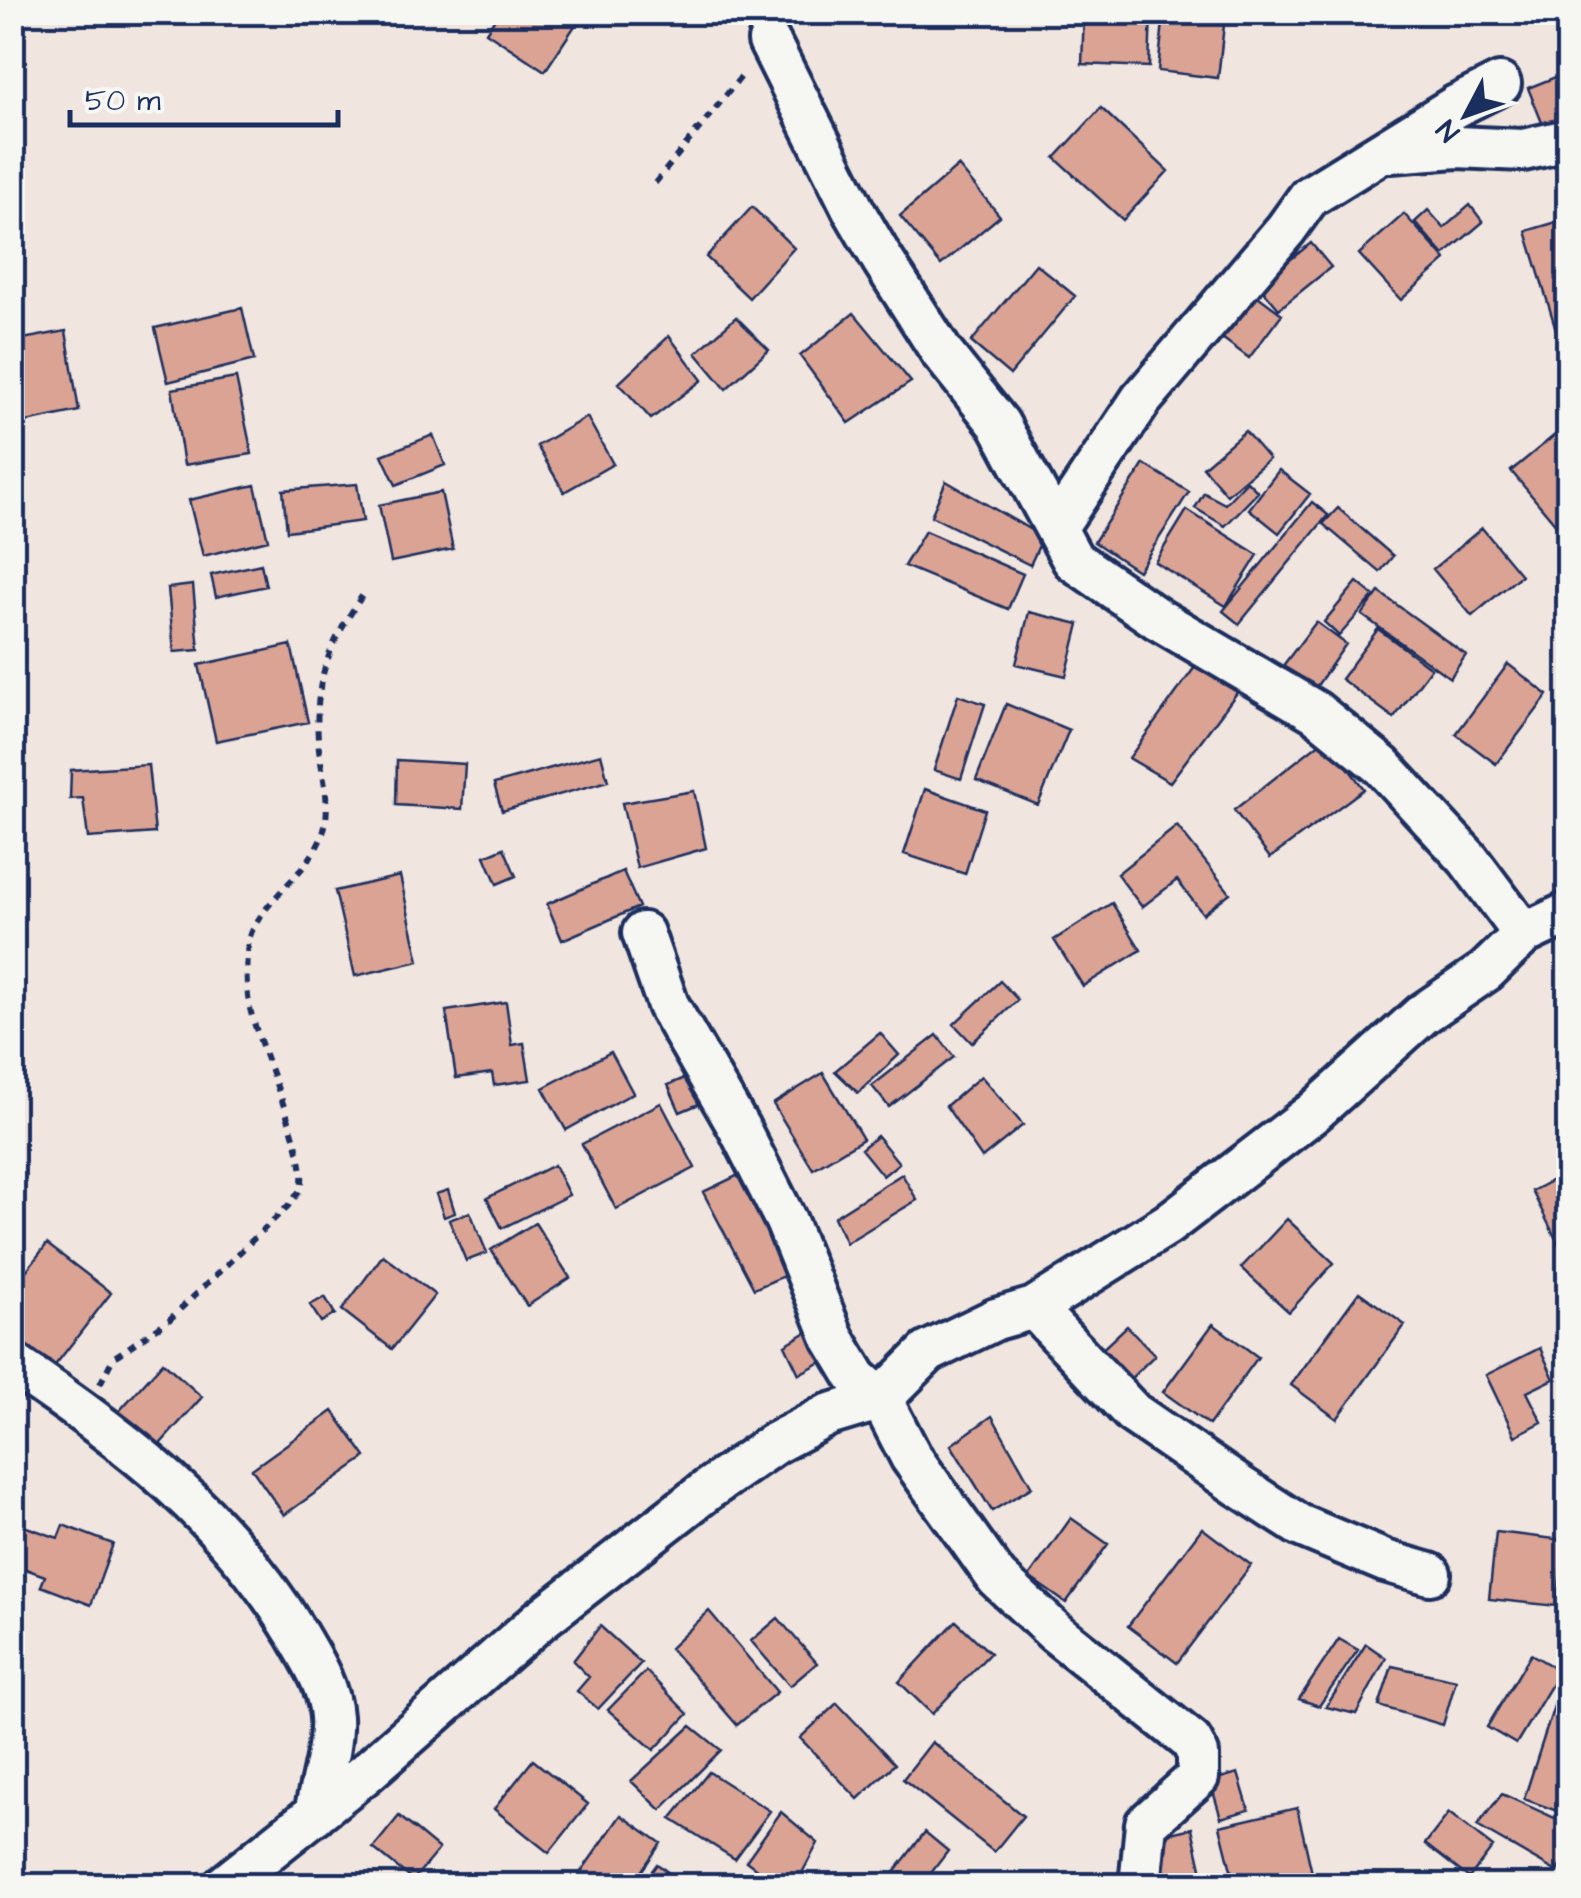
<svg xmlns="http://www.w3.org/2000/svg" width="1581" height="1898" font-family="'Architects Daughter',sans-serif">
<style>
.building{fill:#dba394;stroke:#1b2f5e;stroke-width:2.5}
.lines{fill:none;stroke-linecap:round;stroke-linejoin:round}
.minor-casing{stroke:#1b2f5e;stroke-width:48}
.path{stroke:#1b2f5e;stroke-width:6;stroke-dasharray:8 8;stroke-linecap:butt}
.minor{stroke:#f6f6f2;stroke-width:40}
</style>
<rect width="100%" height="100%" fill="#f1e5df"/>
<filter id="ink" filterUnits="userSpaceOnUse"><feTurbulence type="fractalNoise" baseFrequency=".01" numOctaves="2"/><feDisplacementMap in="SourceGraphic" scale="20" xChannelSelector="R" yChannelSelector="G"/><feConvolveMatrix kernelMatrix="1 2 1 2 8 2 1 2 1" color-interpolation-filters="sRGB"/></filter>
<g filter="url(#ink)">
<!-- building -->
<path class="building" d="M499 12H584L545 71 486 32Z
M1084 12H1151L1149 67 1082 64Z
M1164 12 1225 16 1218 78 1158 71Z
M1568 72V121L1545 130 1528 88Z
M1101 108 1168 171 1123 220 1055 158Z
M958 166 1000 216 941 265 900 216Z
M1470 205 1483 222 1444 255 1415 222 1428 210 1444 228Z
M752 207 794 248 749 298 706 257Z
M1404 214 1446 260 1401 300 1359 254Z
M1567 219 1568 333 1558 336 1526 231Z
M1311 243 1331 267 1279 309 1259 285Z
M1036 264 1075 296 1010 375 971 342Z
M1255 294 1282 314 1249 358 1222 338Z
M242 308 254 360 168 382 155 328Z
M854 313 911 382 849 423 800 356Z
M736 317 769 350 726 389 696 353Z
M66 331 79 411 12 425V341Z
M669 336 702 380 651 419 619 383Z
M236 378 252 454 184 465 172 389Z
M587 417 613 464 564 492 537 446Z
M1567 425 1568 426V539L1511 471Z
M1245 431 1269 459 1227 495 1203 467Z
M433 435 445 465 396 485 382 455Z
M1144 464 1189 492 1138 571 1094 542Z
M1279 470 1310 494 1279 533 1249 509Z
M946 481 1043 537 1030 565 931 516Z
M1247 481 1258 492 1225 526 1195 508 1204 493 1225 504Z
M357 484 363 521 287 531 283 490Z
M255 485 268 540 203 556 189 500Z
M441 492 453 549 391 562 379 505Z
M1312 502 1328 515 1239 624 1223 611Z
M1338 508 1393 556 1380 572 1323 524Z
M1187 510 1258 555 1226 606 1155 562Z
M1482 528 1521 575 1472 616 1433 569Z
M925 531 1023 574 1008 609 904 566Z
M261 564 266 586 216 597 211 575Z
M1357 582 1374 596 1339 636 1324 622Z
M193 585 199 650 174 652 168 588Z
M1379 592 1466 655 1450 678 1362 615Z
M1029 612 1079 624 1066 676 1016 664Z
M1316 622 1346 644 1314 690 1282 667Z
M1378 629 1431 668 1394 718 1341 679Z
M291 645 308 722 216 741 199 665Z
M1200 660 1242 686 1170 782 1129 758Z
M1508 664 1548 695 1496 764 1456 734Z
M958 695 985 704 961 779 934 770Z
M1006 704 1069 730 1038 805 976 780Z
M1326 738 1364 789 1270 858 1234 810Z
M601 754 608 781 502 811 494 784Z
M397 760 465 764 462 809 396 805Z
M148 765 155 833 88 838 83 798 70 799 71 770Z
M925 789 985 810 965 874 904 854Z
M694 791 706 848 637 868 622 803Z
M1177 826 1230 893 1203 914 1177 880 1142 907 1117 874Z
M504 848 516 876 497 884 485 856Z
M623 871 639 907 562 940 547 904Z
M400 876 419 961 355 976 335 891Z
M1112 903 1141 950 1083 986 1054 940Z
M1000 981 1018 1000 972 1043 954 1024Z
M506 1002 512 1045 524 1043 530 1080 494 1085 492 1073 456 1078 446 1011Z
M880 1033 899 1055 858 1093 835 1071Z
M937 1035 954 1057 889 1107 872 1086Z
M611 1052 633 1093 566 1130 543 1088Z
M700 1072 711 1099 680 1112 668 1085Z
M823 1073 863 1139 813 1169 773 1104Z
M981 1076 1023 1125 982 1158 946 1106Z
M661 1103 695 1168 616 1209 582 1144Z
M877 1136 899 1163 883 1176 861 1149Z
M554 1165 569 1195 502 1228 487 1198Z
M749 1170 793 1272 754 1289 703 1192Z
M1568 1172V1263L1532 1191Z
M902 1174 917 1200 846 1243 834 1217Z
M448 1190 455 1213 444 1217 436 1194Z
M470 1212 487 1253 466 1261 449 1220Z
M1287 1219 1334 1263 1289 1312 1241 1268Z
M535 1223 570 1278 527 1306 491 1250Z
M47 1244 111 1293 53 1368 12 1338V1289Z
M383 1255 435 1295 392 1349 342 1310Z
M1359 1292 1405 1325 1337 1419 1291 1385Z
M325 1297 335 1314 321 1322 310 1305Z
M1213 1324 1258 1357 1209 1425 1163 1392Z
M1127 1326 1155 1355 1124 1385 1096 1355Z
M810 1330 825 1360 799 1374 785 1345Z
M1540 1348 1554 1379 1527 1392 1542 1422 1515 1436 1486 1375Z
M163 1362 202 1397 153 1452 114 1417Z
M333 1411 366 1457 284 1515 252 1469Z
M992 1416 1032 1487 992 1511 951 1445Z
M1071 1518 1108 1544 1066 1603 1029 1577Z
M12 1522 58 1538 63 1525 113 1544 91 1605 41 1586 45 1576 12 1564Z
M1202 1528 1251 1565 1177 1663 1128 1626Z
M1496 1532 1564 1540 1557 1606 1489 1599Z
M709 1611 777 1692 737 1725 670 1648Z
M778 1618 817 1663 790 1686 751 1641Z
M956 1621 990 1653 932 1714 899 1682Z
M600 1626 641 1663 598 1709 577 1691 589 1677 573 1661Z
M1339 1639 1358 1650 1319 1706 1299 1699Z
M1366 1644 1386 1658 1356 1714 1326 1707Z
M1531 1654 1560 1671 1516 1744 1487 1727Z
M1392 1666 1456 1680 1443 1725 1379 1706Z
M646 1671 688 1714 654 1750 608 1710Z
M837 1703 895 1764 858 1799 800 1738Z
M1555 1703 1568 1708V1815L1524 1799Z
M691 1726 721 1750 661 1810 631 1781Z
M932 1742 1023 1816 994 1852 903 1779Z
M533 1760 588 1804 549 1853 494 1809Z
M709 1772 770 1811 735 1859 671 1819Z
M1238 1773 1249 1810 1221 1818 1210 1781Z
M1502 1794 1568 1824V1862L1563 1859 1557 1872 1477 1826Z
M1297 1808 1312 1873 1259 1886H1235L1220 1826Z
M781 1812 818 1843 795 1886H780L746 1861Z
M1449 1813 1493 1847 1469 1878 1425 1844Z
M621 1815 661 1843 631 1886H571Z
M399 1816 439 1849 413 1880 373 1848Z
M1192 1828 1205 1886H1166L1154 1837Z
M925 1832 948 1851 921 1886H891L887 1882Z
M657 1864 686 1886H641Z"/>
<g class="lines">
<defs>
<path id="minor" d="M769 41 854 211 882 259 942 353 999 424 1073 560 1158 619 1316 712 1382 766 1468 859 1524 934
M1390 152 1457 147 1523 150 1568 140
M1056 528 1141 400 1286 229 1309 197 1456 106 1500 84
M643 933 668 1005 739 1128 786 1221 833 1338 857 1378 881 1399 911 1457 997 1578 1055 1632 1191 1741 1198 1754V1777L1146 1824 1140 1886
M1034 1308 1133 1413 1239 1486 1299 1525 1385 1561 1430 1574
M12 1363C125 1439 225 1515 296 1633 311 1659 329 1686 331 1717 333 1744 320 1786 315 1814
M224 1886 367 1772 540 1620 710 1488 775 1443 828 1415 881 1399 928 1352 996 1319 1034 1308 1168 1224 1314 1112 1423 1014 1486 971 1524 934 1568 913"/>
</defs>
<!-- minor casing -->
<use href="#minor" class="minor-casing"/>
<!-- path -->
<path class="path" d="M800 20 817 12
M655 183 744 73
M100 1384 113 1358 169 1320 288 1206C291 1201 299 1194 301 1187 311 1158 256 1042 249 1004 246 985 244 946 253 929 271 893 312 870 324 830 332 800 320 769 318 739 314 675 331 642 366 590"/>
<!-- minor -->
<use href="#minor" class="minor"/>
</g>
</g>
<!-- margin -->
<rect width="1581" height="1898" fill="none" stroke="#f6f6f2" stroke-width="50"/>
<rect x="25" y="25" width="1531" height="1848" fill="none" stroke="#1b2f5e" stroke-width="4" filter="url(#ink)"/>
<!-- north arrow -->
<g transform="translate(1466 115) rotate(229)" stroke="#f6f6f2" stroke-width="8" paint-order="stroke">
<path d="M0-8L18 38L0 25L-18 38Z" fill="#1b2f5e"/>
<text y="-15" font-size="28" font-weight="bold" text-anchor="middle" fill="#1b2f5e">N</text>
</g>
<!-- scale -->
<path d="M70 110v15h268v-15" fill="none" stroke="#1b2f5e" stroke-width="5"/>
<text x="85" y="110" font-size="30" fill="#1b2f5e" stroke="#f6f6f2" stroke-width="8" paint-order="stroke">50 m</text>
</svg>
